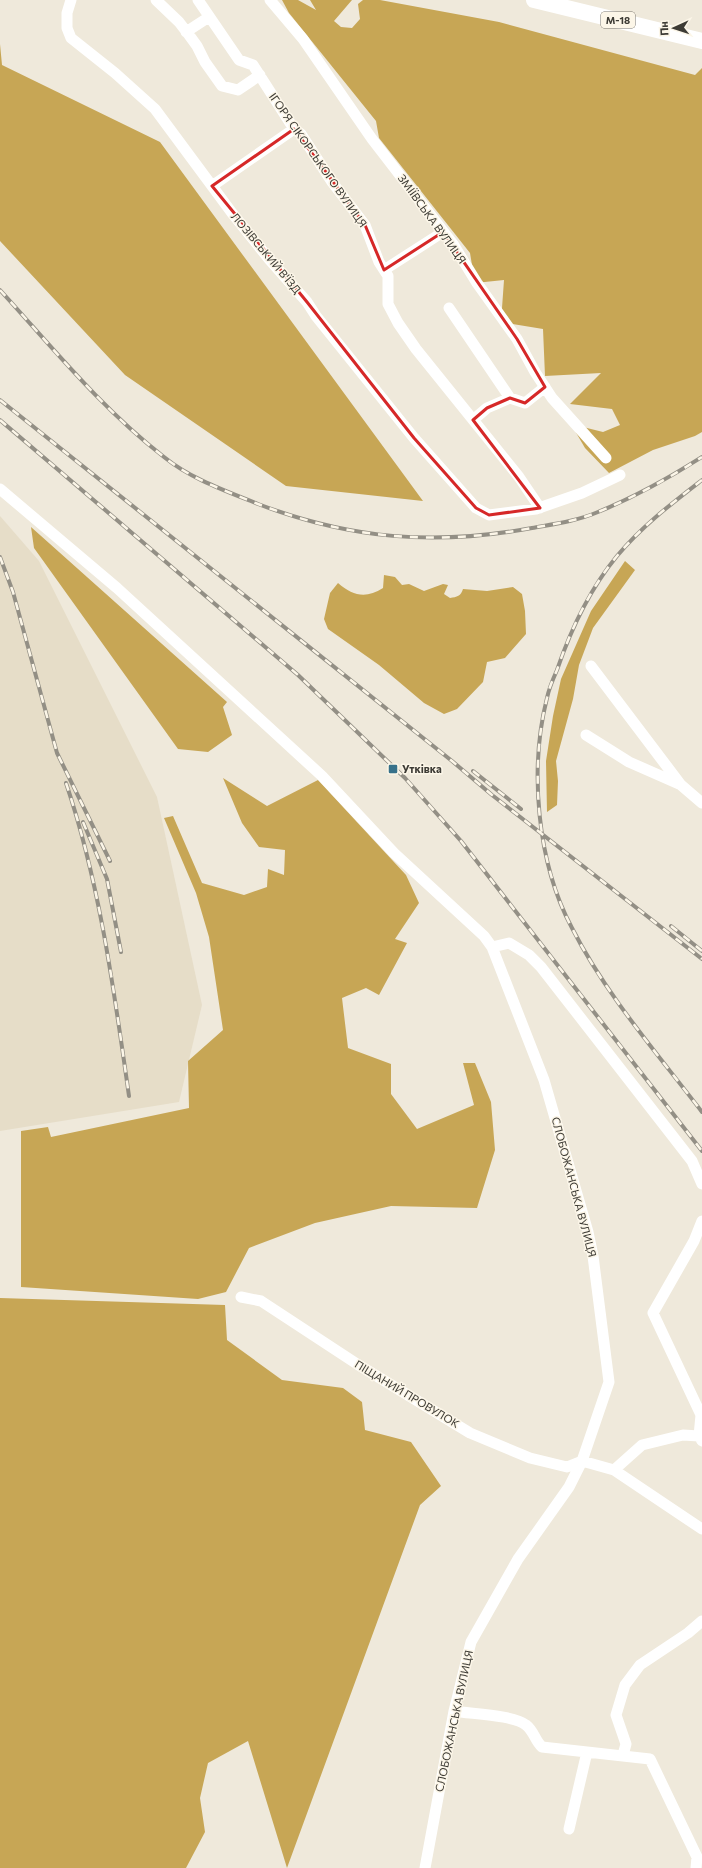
<svg xmlns="http://www.w3.org/2000/svg" width="702" height="1868" font-family="Commissioner,sans-serif">
<style>
.built{fill:#e6ddc8}
.forest{fill:#c7a655}
.lines{fill:none;stroke-linecap:round;stroke-linejoin:round}
.minor{stroke:#fff;stroke-width:11}
.highway{stroke:#fff;stroke-width:16}
.rail-casing{stroke:#938f85;stroke-width:4}
.rail{stroke:#fcf6e8;stroke-width:2.5;stroke-dasharray:8;stroke-linecap:butt}
.marked{fill:none;stroke:#d62828;stroke-width:3;stroke-linejoin:round}
.poi-dot{fill:#37718a;stroke:#fcf6e8;stroke-width:1.5}
.labels{text-anchor:middle;stroke-width:3;stroke-linejoin:round;paint-order:stroke}
.shield{fill:#fcf6e8;stroke:#76736b;stroke-width:1}
.shield-label{font-size:10px;font-weight:bold;fill:#3d3b35}
.street-label{font-size:11px;fill:#3d3b35;stroke:#fcf6e8}
.poi-label{font-size:11px;font-weight:bold;fill:#3d3b35;stroke:#fcf6e8;text-anchor:start}
</style>
<rect width="100%" height="100%" fill="#efe9db"/>
<!-- built -->
<path class="built" d="M0 516 39 561 157 797 202 1005 179 1102 0 1131Z"/>
<!-- forest -->
<path class="forest" d="M282 0H298L316 10 310 0H352L334 21 341 27 352 28 360 19 358 4 363 0H380L499 22 695 75 702 68V432L695 436 653 450 609 473 585 448 571 424 603 432 620 425 612 409 570 404 601 373 545 376 543 329 501 322 504 280 475 283 470 253 379 138 376 121 289 13Z
M0 44 2 65 160 142 423 501 286 486 125 375 0 241Z
M31 527 227 702 223 707 232 735 208 752 178 749 34 548Z
M625 561 635 570 593 628 579 665 573 699 556 761 558 781 557 805 547 812 546 761 553 716 561 679 591 611Z
M384 575 395 577 402 585 409 584 424 591 443 584 448 585 444 594 450 598C457 597 461 596 463 589L487 591 513 587 522 594 525 611 526 634 505 658 487 662 483 682 457 709 444 714 424 703 379 665 328 629 324 619 330 593 338 583C353 596 366 599 383 588Z
M223 778 267 806 318 780 406 875 419 903 395 939 407 943 379 995 366 988 342 998 348 1048 391 1064V1094L417 1129 474 1105 463 1063H475L491 1102 495 1150 477 1208 391 1206 315 1223 249 1248 226 1292 198 1299 21 1287V1131L48 1127 51 1137 189 1108 188 1061 223 1030 209 937 196 893 164 818 173 816 202 883 244 895 267 887 268 869 284 875 285 850 259 847 242 823Z
M0 1298 225 1305 227 1340 282 1380 343 1388 362 1402 365 1430 411 1442 441 1486 420 1505 287 1868 248 1741 208 1763 200 1798 205 1832 186 1868H0Z"/>
<g class="lines">
<!-- minor -->
<path class="minor" d="M71 0 67 13V28L71 38 115 73 155 109 232 213 269 259 307 302 316 316 414 438 476 508 489 515 536 509 582 493 620 475
M156 0 179 22 189 35 197 46 205 62 222 86 238 90 260 75
M198 0 239 60 253 65 294 129 301 134 332 182 365 225 379 262 388 276V304L398 323 416 349 519 477 540 508
M270 0 303 39 372 139 453 244 477 283 517 339 535 372 552 398 606 458
M186 32 209 17
M212 186 294 129
M384 270 443 232
M449 308 510 398
M473 420 487 408 510 398 525 403 545 387
M0 489 117 588 322 776 394 853 484 936 492 947 544 1080 588 1232 593 1256 609 1382 582 1461 569 1487 518 1559 471 1642 454 1711 425 1868
M591 666 681 785 702 803
M586 735 629 762 679 784
M492 947 509 943 529 955 541 967 692 1161 702 1184
M702 1221 694 1241 653 1313 701 1415 699 1436 702 1441
M241 1297 261 1301 357 1364 470 1433 530 1458 567 1467 582 1461 614 1470
M699 1436 683 1435 642 1445 614 1470 702 1529
M454 1711C471 1714 514 1715 526 1725 534 1731 535 1741 542 1747L650 1759 697 1857 696 1868
M623 1755 626 1744 616 1715 625 1685 640 1665 688 1633 702 1621
M569 1829 587 1752"/>
<!-- highway -->
<path class="highway" d="M534 0 702 41"/>
<defs>
<path id="rail" d="M0 290C52 347 102 409 164 457 191 479 226 491 258 504 350 539 434 546 532 528 554 524 577 521 598 512 635 497 669 478 702 457
M0 400 452 761 492 795 702 959
M0 420 298 675 405 778 461 841 702 1151
M702 480C671 504 642 526 617 556 589 590 571 629 557 670 553 679 549 688 547 698 529 769 537 863 572 928 606 995 657 1053 702 1112
M0 557 13 592 57 753 110 861
M473 771 521 809
M66 783C100 884 114 991 129 1096
M83 822 107 879 121 952
M671 926 702 951"/>
</defs>
<!-- rail casing -->
<use href="#rail" class="rail-casing"/>
<!-- rail -->
<use href="#rail" class="rail"/>
</g>
<!-- marked area -->
<path class="marked" d="M294 129 365 225 384 270 443 232 517 339 545 387 525 403 510 398 487 408 473 420 540 508 489 515 476 508 414 438 307 302 212 186Z"/>
<!-- markers -->
<rect class="poi-dot" x="388" y="764" width="10" height="10" rx="2"/>
<g class="labels">
<!-- shield labels -->
<rect class="shield" x="601" y="12" width="34" height="16" rx="3"/>
<g class="shield-label">
<text x="618" y="24">М-18</text>
</g>
<!-- street labels -->
<g class="street-label">
<text transform="translate(318 160) rotate(55)" y="4">ІГОРЯ СІКОРСЬКОГО ВУЛИЦЯ</text>
<text transform="translate(432 219) rotate(54)" y="4">ЗМІЇВСЬКА ВУЛИЦЯ</text>
<text transform="translate(266 253) rotate(50)" y="4">ЛОЗІВСЬКИЙ В'ЇЗД</text>
<text transform="translate(574 1187) rotate(75)" y="4">СЛОБОЖАНСЬКА ВУЛИЦЯ</text>
<text transform="translate(407 1394) rotate(31)" y="4">ПІЩАНИЙ ПРОВУЛОК</text>
<text transform="translate(454 1721) rotate(-78)" y="4">СЛОБОЖАНСЬКА ВУЛИЦЯ</text>
</g>
<!-- poi labels -->
<g class="poi-label">
<text x="402" y="773">Уткiвка</text>
</g>
</g>
<!-- north arrow -->
<g transform="translate(674 28) rotate(267)" stroke="#fcf6e8" stroke-width="3" paint-order="stroke">
<path d="M0-3L7 15L0 10L-7 15Z" fill="#3d3b35"/>
<text y="-6" font-size="11" font-weight="bold" text-anchor="middle" fill="#3d3b35">Пн</text>
</g>
</svg>
